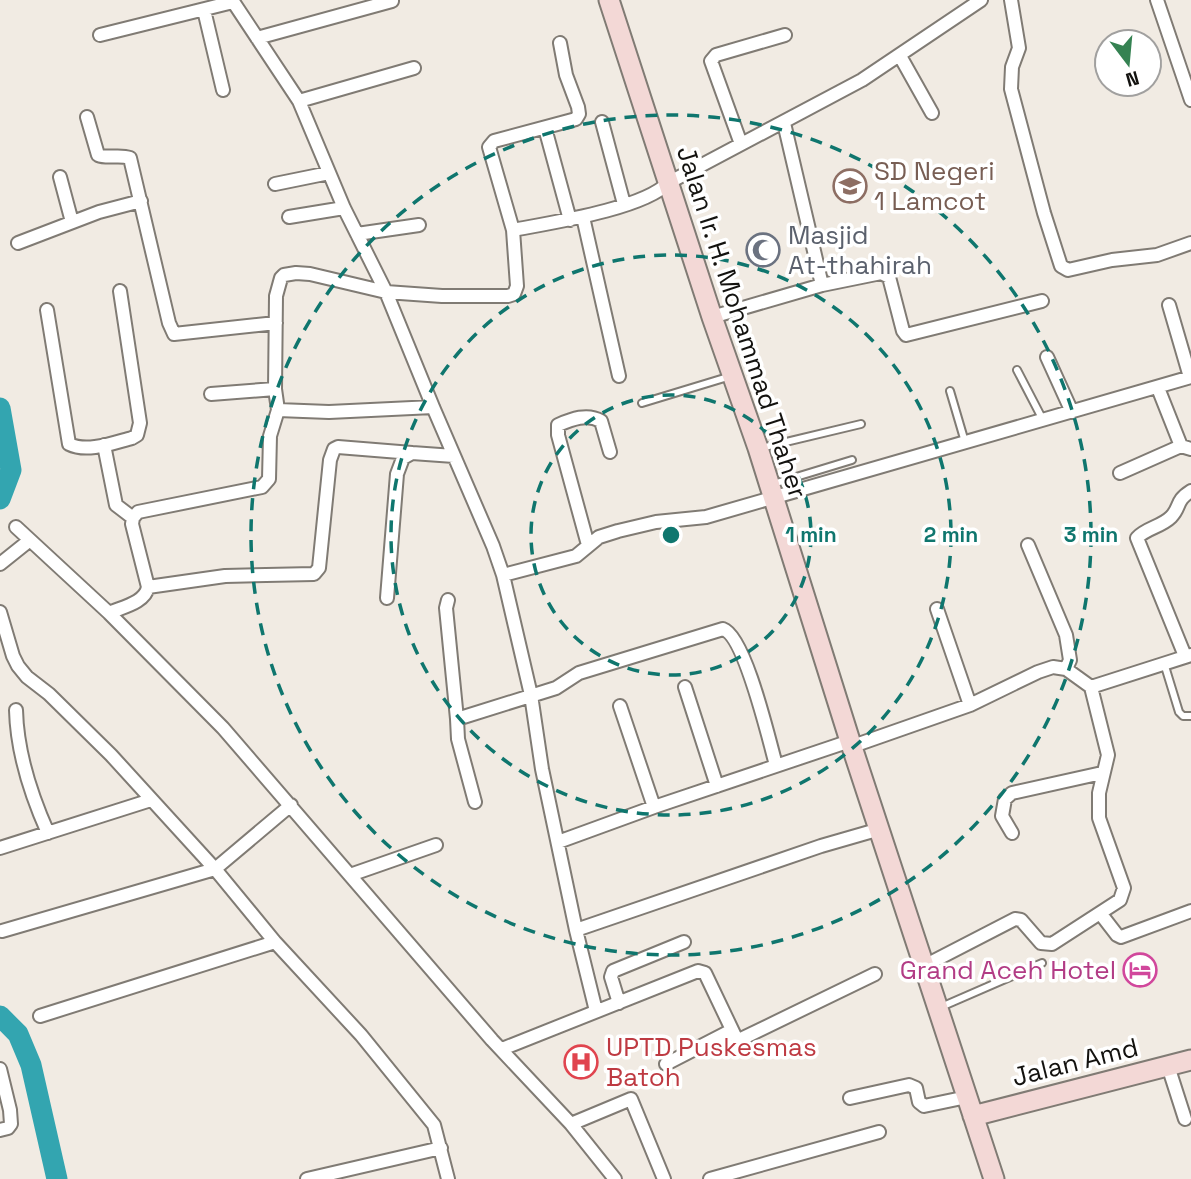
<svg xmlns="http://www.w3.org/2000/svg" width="1191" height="1179" font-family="'Space Grotesk',sans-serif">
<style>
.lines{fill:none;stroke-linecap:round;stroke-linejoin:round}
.river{stroke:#33a5b0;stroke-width:21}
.lane-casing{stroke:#807b74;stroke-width:10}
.street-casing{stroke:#807b74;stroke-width:16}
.secondary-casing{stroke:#807b74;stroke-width:23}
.lane{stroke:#fff;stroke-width:6}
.street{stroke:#fff;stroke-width:12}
.secondary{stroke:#f3d8d6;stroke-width:19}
.ring{fill:none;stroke:#0f766e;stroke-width:3.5;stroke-dasharray:12 9}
.labels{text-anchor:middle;stroke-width:7;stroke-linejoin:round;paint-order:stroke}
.education-label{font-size:26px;fill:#785e54;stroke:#fff;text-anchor:start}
.worship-label{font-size:26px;fill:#5b616d;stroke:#fff;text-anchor:start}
.street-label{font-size:26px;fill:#13120f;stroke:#fff}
.hotel-label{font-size:26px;fill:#b23c85;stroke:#fff;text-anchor:end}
.health-label{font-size:26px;fill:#be3a42;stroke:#fff;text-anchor:start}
.centre{fill:#0f766e;stroke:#fff;stroke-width:3.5}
.ring-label{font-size:21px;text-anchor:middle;font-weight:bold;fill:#0f766e;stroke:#fff;stroke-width:7;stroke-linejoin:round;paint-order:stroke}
</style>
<rect width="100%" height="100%" fill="#f1ebe3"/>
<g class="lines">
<!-- river -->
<path class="river" d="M0 408 11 470 0 499
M0 1016 18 1034 31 1065 57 1179"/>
<defs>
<path id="lane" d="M1017 370 1043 420
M950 391 965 442
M642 403 731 376
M761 448 861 424
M773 484 852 460
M1164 663 1179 712 1183 716H1191
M941 1007 1042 963"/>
<path id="street" d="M232 0 299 101 344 208 386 292 433 407 493 546 503 575 531 695 542 769 576 930 596 1011
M1011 0 1019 48 1012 67 1011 89 1044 213 1061 266 1068 270 1112 260 1157 255 1191 243
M1157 0 1191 100
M204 10 223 90
M100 35 233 2
M257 38 392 1
M900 56 932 113
M299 101 414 68
M87 117 98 155C108 159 119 154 130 158L169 323 174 334 276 323
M602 122 624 204
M784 123 822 285
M545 128 570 220
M741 144 711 61 716 55 785 35
M60 177 72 222
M275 184 329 173
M289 217 344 208
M583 217 619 376
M513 230 489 147 494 141 576 119 579 114 578 107 566 75 560 43
M357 234 419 225
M18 243 99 212 141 201
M1169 305 1190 377
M47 310 69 444C87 453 113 443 132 438L137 435 140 423 120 291
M712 317 822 285 881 273 889 277 903 331 906 335 1042 301
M1047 357 1072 412
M1158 388 1181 446 1191 449
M211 394 275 389
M278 410 329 412 433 407
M104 445 116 505 133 518
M1120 473 1181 446
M16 527 109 613 223 728 492 1040 571 1124 615 1179
M588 545 558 435V425C572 419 587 413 601 421L610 452
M1028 545 1066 635 1070 660 1066 669
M0 564 30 540
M503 575 576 556 599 537 618 531 656 522 706 517 1191 377
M148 587 225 576 314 574 319 568 330 460 334 449 338 447 412 453
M387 598 397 474 403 458 412 453 454 456
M448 600 446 608 457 719 556 688 579 673 723 629C745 636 769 740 776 765
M937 609 970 705
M0 612 13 656 18 666 27 677 49 694 111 755 215 869 275 942
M109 613C122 607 145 603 148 587L132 524 133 518 138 512 262 487 269 479 270 436 278 410 275 389 276 296 281 278 284 275 296 273 310 274 386 292 442 296H508L514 294 517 286 513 230C549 223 643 209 668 183L862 80 981 0
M1185 656 1137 538C1146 528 1161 527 1171 517 1181 507 1175 501 1191 491
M685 687 717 786
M620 706 654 807
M16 710C17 752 31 795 48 833
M457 719 458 739 475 802
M853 746 970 705 1038 672 1053 667 1066 669 1091 687 1191 655
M1012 833 1002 816 1005 799 1012 793 1102 773
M558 842 654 807 850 741
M0 848 151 800
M350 875 436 845
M1100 913 1117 935 1121 937 1191 911
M576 930 821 846 880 829
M2 931 215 869 291 805
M924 966 1015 919 1021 920 1041 943 1052 944 1120 900 1124 888 1099 818V793L1108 755 1091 687
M619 1003 611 977 613 971 684 942
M40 1016 275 942 361 1035 434 1125 448 1179
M502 1049 698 971 705 973 735 1036 739 1040 875 974
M666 1064 732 1030
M1168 1066 1185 1119
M0 1069 10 1110 11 1124 8 1128 0 1130
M850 1098 909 1085 916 1088 919 1102 924 1106 967 1097
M571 1124 631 1099 664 1179
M307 1179 441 1148
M710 1179 879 1132"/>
<path id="secondary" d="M609 0 712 317 758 448 850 741 994 1179
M973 1116 1191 1060"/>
</defs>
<!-- lane casing -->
<use href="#lane" class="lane-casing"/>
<!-- street casing -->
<use href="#street" class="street-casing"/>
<!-- secondary casing -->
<use href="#secondary" class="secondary-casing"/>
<!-- lane -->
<use href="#lane" class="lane"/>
<!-- street -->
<use href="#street" class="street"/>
<!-- secondary -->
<use href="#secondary" class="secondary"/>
</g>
<!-- distance rings -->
<g class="ring">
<circle cx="671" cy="535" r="140"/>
<circle cx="671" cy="535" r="280"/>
<circle cx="671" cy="535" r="420"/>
</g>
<!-- icons -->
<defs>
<symbol id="school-ring" viewBox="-11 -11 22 22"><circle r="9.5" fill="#fff" stroke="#8d6e63" stroke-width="1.5"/><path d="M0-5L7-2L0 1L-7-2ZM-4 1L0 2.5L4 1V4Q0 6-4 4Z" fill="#8d6e63"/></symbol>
<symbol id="mosque-ring" viewBox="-11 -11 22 22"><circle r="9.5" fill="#fff" stroke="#6b7280" stroke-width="1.5"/><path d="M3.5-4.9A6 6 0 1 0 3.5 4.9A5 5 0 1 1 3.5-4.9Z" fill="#6b7280"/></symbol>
<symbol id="hotel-ring" viewBox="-11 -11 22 22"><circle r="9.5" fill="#fff" stroke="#d1479c" stroke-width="1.5"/><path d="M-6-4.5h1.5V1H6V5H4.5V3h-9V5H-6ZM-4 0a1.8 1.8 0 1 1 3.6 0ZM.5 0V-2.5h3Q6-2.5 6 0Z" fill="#d1479c"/></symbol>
<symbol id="hospital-ring" viewBox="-11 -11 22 22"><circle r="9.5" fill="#fff" stroke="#e0444e" stroke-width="1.5"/><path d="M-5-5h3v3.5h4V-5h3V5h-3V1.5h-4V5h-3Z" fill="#e0444e"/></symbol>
</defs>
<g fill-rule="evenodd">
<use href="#school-ring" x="831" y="167" width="38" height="38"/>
<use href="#mosque-ring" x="744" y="231" width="38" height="38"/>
<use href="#hotel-ring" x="1121" y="951" width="38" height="38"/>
<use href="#hospital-ring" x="562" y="1043" width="38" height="38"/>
</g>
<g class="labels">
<!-- education labels -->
<g class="education-label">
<text x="874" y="180">SD Negeri<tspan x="874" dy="30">1 Lamcot</tspan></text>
</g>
<!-- worship labels -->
<g class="worship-label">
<text x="788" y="244">Masjid<tspan x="788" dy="30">At-thahirah</tspan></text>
</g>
<!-- street labels -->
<g class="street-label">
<text transform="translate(742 322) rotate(72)" y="9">Jalan Ir. H. Mohammad Thaher</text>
<text transform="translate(1075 1062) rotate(-14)" y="9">Jalan Amd</text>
</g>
<!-- hotel labels -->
<g class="hotel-label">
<text x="1116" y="979">Grand Aceh Hotel</text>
</g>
<!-- health labels -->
<g class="health-label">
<text x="606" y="1056">UPTD Puskesmas<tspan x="606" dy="30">Batoh</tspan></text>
</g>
</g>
<circle cx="671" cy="535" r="10" class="centre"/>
<g class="ring-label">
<text x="811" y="542">1 min</text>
<text x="951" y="542">2 min</text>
<text x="1091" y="542">3 min</text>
</g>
<!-- north arrow -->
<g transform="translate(1128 63) rotate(164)"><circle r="33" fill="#ffffff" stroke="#a1a09f" stroke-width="2"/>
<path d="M0-5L12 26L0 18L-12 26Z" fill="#358252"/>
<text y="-10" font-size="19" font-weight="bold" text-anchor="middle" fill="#13120f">N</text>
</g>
</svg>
